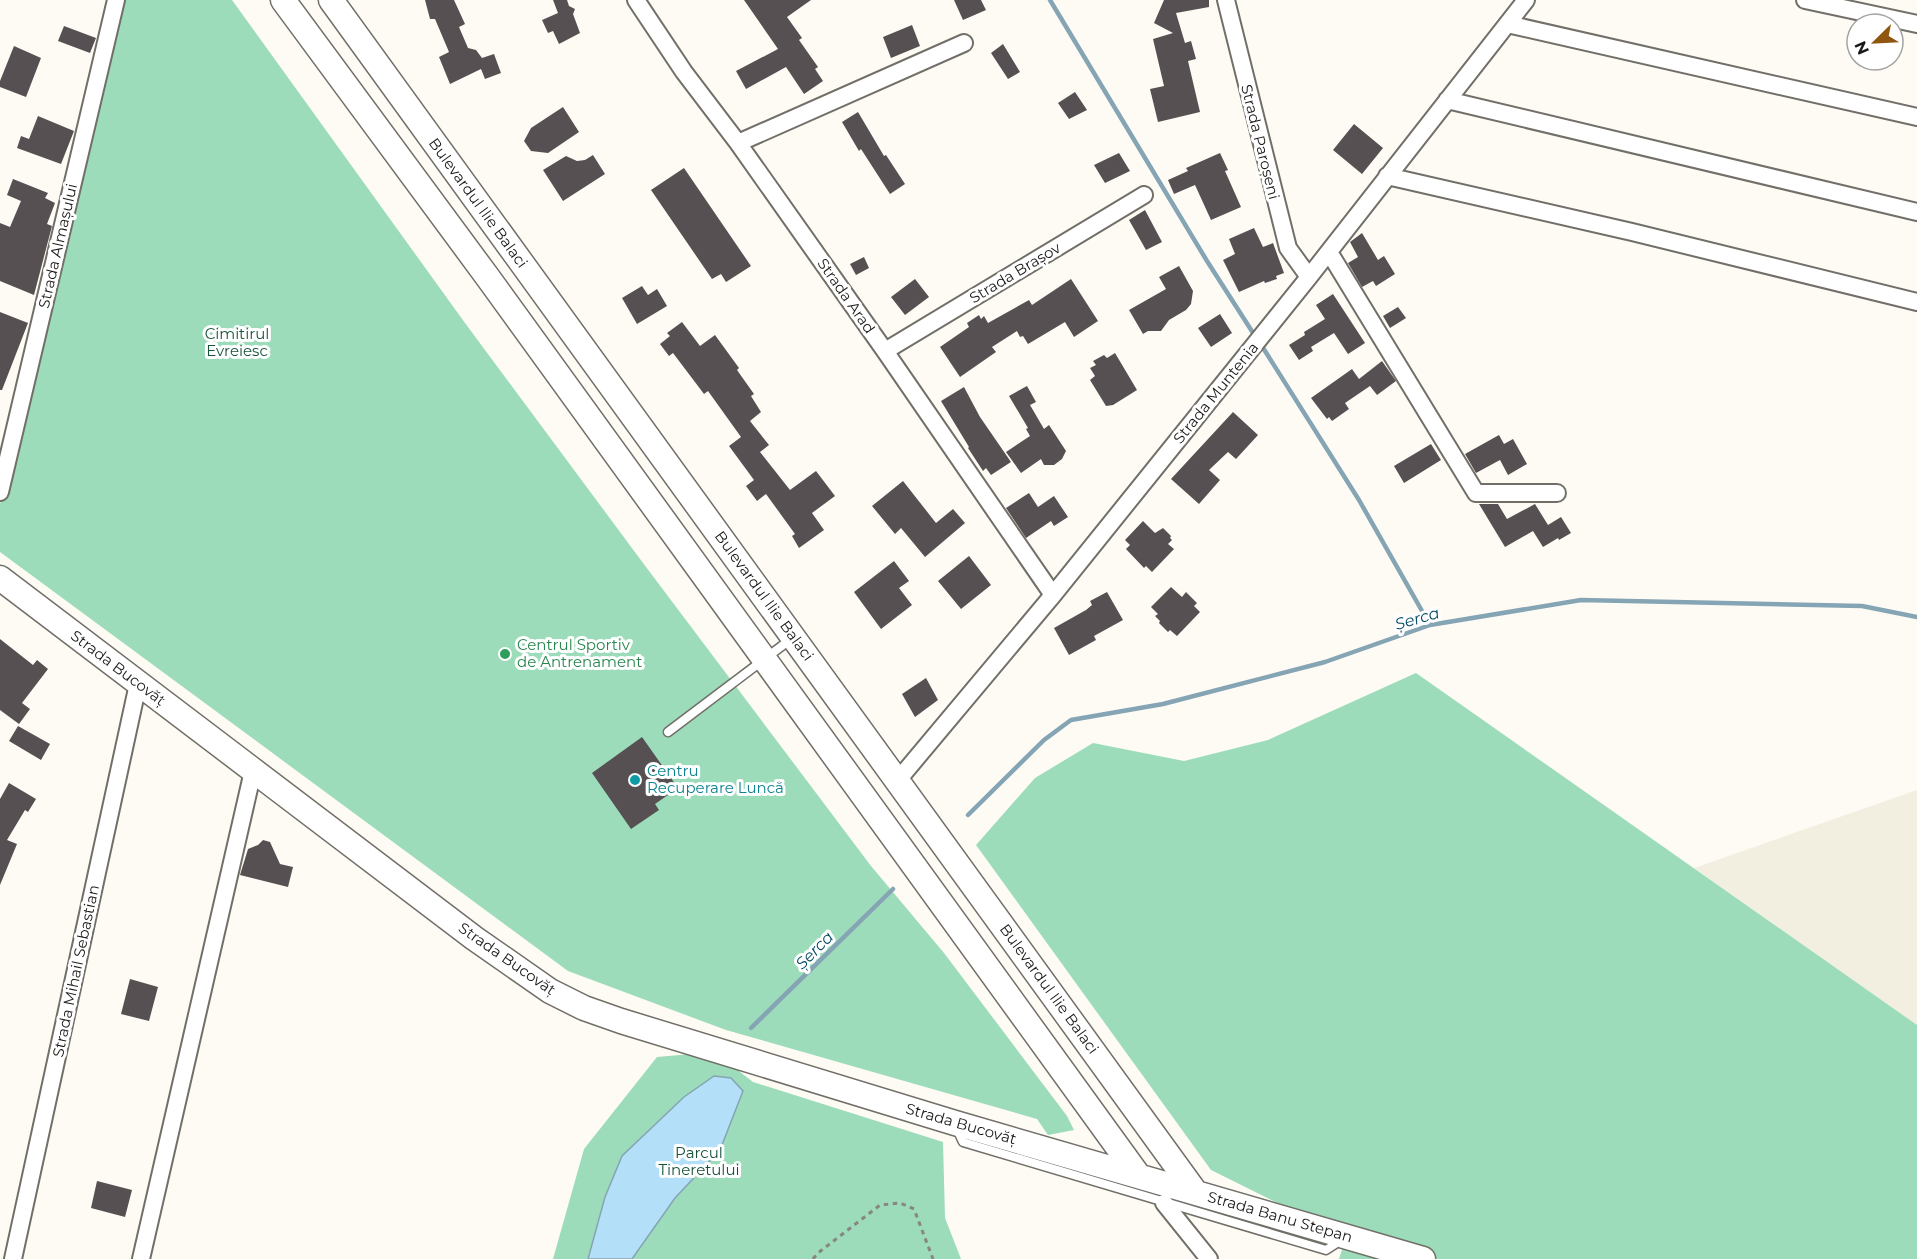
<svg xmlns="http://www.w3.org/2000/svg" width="1917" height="1259" font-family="Montserrat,sans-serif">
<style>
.built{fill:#f3efe0}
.green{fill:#9cdcba}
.water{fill:#b3e0f8;stroke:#85a4b4;stroke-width:1.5}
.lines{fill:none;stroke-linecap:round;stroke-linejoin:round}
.stream{stroke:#85a4b4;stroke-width:4.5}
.building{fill:#565053}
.lane-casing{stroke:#716f68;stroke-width:11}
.street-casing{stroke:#716f68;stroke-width:20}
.secondary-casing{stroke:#716f68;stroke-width:27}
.path{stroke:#878682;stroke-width:3;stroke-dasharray:4.5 4.5;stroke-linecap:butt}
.lane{stroke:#fff;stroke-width:8}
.street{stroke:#fff;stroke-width:16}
.secondary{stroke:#fff;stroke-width:24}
.leisure-dot{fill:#2e9e5b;stroke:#fff;stroke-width:2}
.culture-dot{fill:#0f9aa8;stroke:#fff;stroke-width:2}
.labels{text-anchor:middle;stroke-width:6;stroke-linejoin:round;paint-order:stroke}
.street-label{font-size:15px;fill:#1a1917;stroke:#fff}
.park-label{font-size:15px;fill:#165238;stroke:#fff}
.leisure-label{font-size:15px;fill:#27864d;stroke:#fff;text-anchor:start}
.culture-label{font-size:15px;fill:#0d838f;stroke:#fff;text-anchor:start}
.water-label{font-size:16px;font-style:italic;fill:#044a64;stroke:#fff}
</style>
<rect width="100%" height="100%" fill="#fdfbf4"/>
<!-- built -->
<path class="built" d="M1917 790V1025L1694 868Z"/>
<!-- green -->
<path class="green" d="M116 0H232L465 323 646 567 871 866 944 953 1067 1116 1074 1130 1048 1135 1037 1119 726 1030 568 971 0 552V504Z
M1416 673 1917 1025V1259H1339L1346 1237 1211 1170 976 845 1035 778 1093 743 1184 761 1268 740Z
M702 1053 735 1068 753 1082 943 1142 945 1218 961 1259H553L584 1149 657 1057Z"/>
<!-- water -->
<path class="water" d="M714 1076 731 1078 743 1091 720 1150 675 1198 632 1259H588L605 1197 622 1156 684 1097Z"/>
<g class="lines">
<!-- stream -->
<path class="stream" d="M1050 0 1207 261 1255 336
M1260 343 1359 500 1430 625
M968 815 1044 740 1071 720 1163 704 1325 662 1430 625 1581 600 1862 606 1917 617
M751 1028 893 889"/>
</g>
<!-- building -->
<path class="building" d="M425 0H454L465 24 459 27 468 48 476 50 482 58 494 54 501 73 485 79 481 69 450 84 439 57 449 52 435 19H430Z
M553 0H567L569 6 575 9 573 14 580 33 559 44 553 31 548 33 542 20 558 13Z
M744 0H811L787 17 802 38 799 40 818 67 815 69 823 81 804 94 786 67 746 89 736 71 778 49Z
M954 0H981L986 10 963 20Z
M1164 0H1209V7L1176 13 1185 43 1191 41 1196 59 1188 61 1200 112 1158 122 1150 89 1164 86 1153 39 1173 33 1154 23Z
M912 25 920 46 891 58 883 37Z
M64 26 96 38 90 53 58 41Z
M1003 44 1020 72 1008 79 991 53Z
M14 46 41 58 26 97 0 87V81Z
M1075 92 1087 110 1069 119 1058 103Z
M563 107 579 132 548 153 531 151 524 141 531 128Z
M858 112 884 156 886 155 905 184 890 194 861 149 859 151 842 122Z
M38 116 74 131 61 164 17 148 21 136 29 139Z
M1354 124 1383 148 1362 174 1333 150Z
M1119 153 1130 171 1105 183 1094 165Z
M1220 153 1228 170 1225 171 1241 207 1211 220 1195 185 1174 194 1168 180 1188 171 1186 168Z
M593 155 605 174 563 201 543 170 566 156 577 161 585 160Z
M684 168 751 266 726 282 721 274 712 279 651 190Z
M13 179 48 193 45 198 55 203 47 224 52 226 34 295 0 281V223L10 227 21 201 7 195Z
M1145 210 1162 242 1146 250 1129 220Z
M1254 228 1263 247 1273 243 1284 273 1276 276 1277 279 1265 283 1264 281 1239 292 1223 260 1235 254 1229 239Z
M1362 233 1378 260 1384 256 1395 274 1376 286 1373 281 1362 287 1348 263 1358 257 1350 242Z
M864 257 869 268 856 275 850 264Z
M1179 266 1193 291 1191 304 1186 310 1169 320 1161 331H1148L1143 334 1129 310 1166 289 1159 277Z
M915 279 929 297 905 315 891 297Z
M1071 279 1098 321 1074 337 1065 322 1028 344 1023 336 1020 337 1017 331 992 347 996 352 960 377 940 347 969 327 967 323 979 315 981 319 984 316 988 323 1029 300 1032 305Z
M642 286 648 295 657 289 667 306 637 324 622 298Z
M1333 294 1365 343 1348 354 1334 333 1311 347 1313 351 1299 360 1289 345 1305 335 1304 332 1325 319 1316 305Z
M1398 307 1406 318 1390 328 1383 316Z
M0 312 28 323 2 390H0Z
M1220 314 1232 333 1211 347 1198 328Z
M682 322 700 346 715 335 739 368 737 370 754 394 751 396 761 412 750 421 769 445 760 452 790 490 816 471 835 496 812 513 824 530 799 548 792 536 795 534 766 494 757 501 746 486 754 480 729 446 741 437 708 391 704 394 673 353 669 356 660 344 670 336 667 333Z
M1115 353 1137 390 1113 405 1106 406 1090 380 1095 376 1090 368 1096 365 1093 361 1104 355 1107 358Z
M1382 361 1396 381 1377 395 1370 386 1345 403 1349 409 1332 421 1329 417 1327 419 1311 398 1352 369 1359 379Z
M1027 386 1036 402 1030 405 1044 429 1049 425 1066 451 1062 459 1054 465H1044L1041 459 1021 473 1006 452 1030 436 1026 429 1028 428 1009 396Z
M964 387 980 417 1011 462 991 475 986 468 983 471 968 448 969 447 941 401Z
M1233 412 1258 435 1236 459 1228 452 1209 470 1220 480 1199 504 1171 479Z
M1499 435 1504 444 1513 439 1527 464 1508 475 1500 460 1476 473 1465 454Z
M1431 444 1441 460 1404 483 1394 466Z
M903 481 936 523 953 509 965 523 925 557 901 528 895 534 872 506Z
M1029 493 1038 507 1054 496 1068 517 1054 526 1051 521 1026 538 1006 508Z
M1479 504H1498L1507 519 1535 504 1548 525 1561 517 1571 533 1559 540 1558 538 1543 547 1533 531 1505 547Z
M1143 521 1155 533 1163 528 1171 536 1170 538 1172 540 1168 544 1174 549 1152 572 1146 566 1144 568 1126 549 1130 545 1125 540Z
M969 556 991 585 961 609 938 581Z
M894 561 909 581 899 588 912 605 881 629 854 592Z
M1171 587 1182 597 1186 592 1197 603 1194 606 1200 612 1177 636 1170 630 1168 632 1159 623 1160 621 1155 616 1158 614 1151 607Z
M1107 592 1123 620 1094 636 1096 640 1069 655 1054 628 1086 610 1092 605 1090 601Z
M0 639 33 665 37 660 48 669 22 703 30 709 19 724 0 710Z
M926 678 938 700 915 717 902 694Z
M18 726 50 744 41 760 9 741Z
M642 737 678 788 655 804 659 810 631 829 592 773Z
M9 783 36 799 28 812 25 810 7 840 17 844 0 885V799Z
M263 840 270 842 280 864 293 867 288 887 240 875 248 849 258 845Z
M130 979 158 987 149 1021 121 1014Z
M97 1181 132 1190 125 1217 91 1208Z"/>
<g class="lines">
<defs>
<path id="lane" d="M668 732 791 639
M957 1129 963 1142 1326 1250 1343 1239"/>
<path id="street" d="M636 0 684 72 738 143 885 351 1053 595
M1226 0 1288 248 1309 277
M1805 0 1917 24
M1507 24 1917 117
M1447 100 1917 212
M738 143 964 43
M1387 176 1632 232 1917 302
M1329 252 1476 493H1557
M885 351 1144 195
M0 492 116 0
M898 780 1053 595 1309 277 1526 0
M1164 1203 1209 1259
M13 1259 138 684
M141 1259 253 771"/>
<path id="secondary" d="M283 0 489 279 1138 1175
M331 0 1196 1193
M0 578 474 938 550 991 584 1008 621 1021 955 1123 1423 1259"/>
</defs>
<!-- lane casing -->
<use href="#lane" class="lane-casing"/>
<!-- street casing -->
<use href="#street" class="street-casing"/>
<!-- secondary casing -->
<use href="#secondary" class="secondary-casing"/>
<!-- path -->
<path class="path" d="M813 1259 818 1253 880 1205 900 1203 914 1209 933 1259"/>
<!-- lane -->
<use href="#lane" class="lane"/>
<!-- street -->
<use href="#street" class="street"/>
<!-- secondary -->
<use href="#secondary" class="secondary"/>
</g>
<!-- markers -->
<circle class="leisure-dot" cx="505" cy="654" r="6"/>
<circle class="culture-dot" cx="635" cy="780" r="6"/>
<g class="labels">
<!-- street labels -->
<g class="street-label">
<text transform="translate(1260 142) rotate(76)" y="5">Strada Paroșeni</text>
<text transform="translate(478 203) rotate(54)" y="5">Bulevardul Ilie Balaci</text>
<text transform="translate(58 246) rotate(-77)" y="5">Strada Almașului</text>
<text transform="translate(1015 273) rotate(-31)" y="5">Strada Brașov</text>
<text transform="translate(846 296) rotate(55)" y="5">Strada Arad</text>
<text transform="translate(1216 393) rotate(-51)" y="5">Strada Muntenia</text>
<text transform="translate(764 596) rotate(54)" y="5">Bulevardul Ilie Balaci</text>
<text transform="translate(118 668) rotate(37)" y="5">Strada Bucovăț</text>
<text transform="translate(507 959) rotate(35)" y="5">Strada Bucovăț</text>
<text transform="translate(76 971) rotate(-78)" y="5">Strada Mihail Sebastian</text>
<text transform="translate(1049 989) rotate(54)" y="5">Bulevardul Ilie Balaci</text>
<text transform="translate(961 1124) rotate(16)" y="5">Strada Bucovăț</text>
<text transform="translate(1280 1217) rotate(16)" y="5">Strada Banu Stepan</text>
</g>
<!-- park labels -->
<g class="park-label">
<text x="237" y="339">Cimitirul<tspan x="237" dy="17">Evreiesc</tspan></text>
<text x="699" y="1158">Parcul<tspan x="699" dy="17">Tineretului</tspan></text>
</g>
<!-- leisure labels -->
<g class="leisure-label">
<text x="517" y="650">Centrul Sportiv<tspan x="517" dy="17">de Antrenament</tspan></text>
</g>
<!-- culture labels -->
<g class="culture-label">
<text x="647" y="776">Centru<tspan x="647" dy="17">Recuperare Luncă</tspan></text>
</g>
<!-- water labels -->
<g class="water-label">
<text transform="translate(1417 618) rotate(-16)" y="6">Șerca</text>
<text transform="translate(814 950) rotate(-45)" y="6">Șerca</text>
</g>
</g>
<!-- north arrow -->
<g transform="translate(1875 42) rotate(246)"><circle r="28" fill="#ffffff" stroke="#a3a3a2" stroke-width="1.5"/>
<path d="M0-4.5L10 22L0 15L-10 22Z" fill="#8f5610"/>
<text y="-9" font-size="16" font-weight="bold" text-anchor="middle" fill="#1a1917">N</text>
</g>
</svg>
